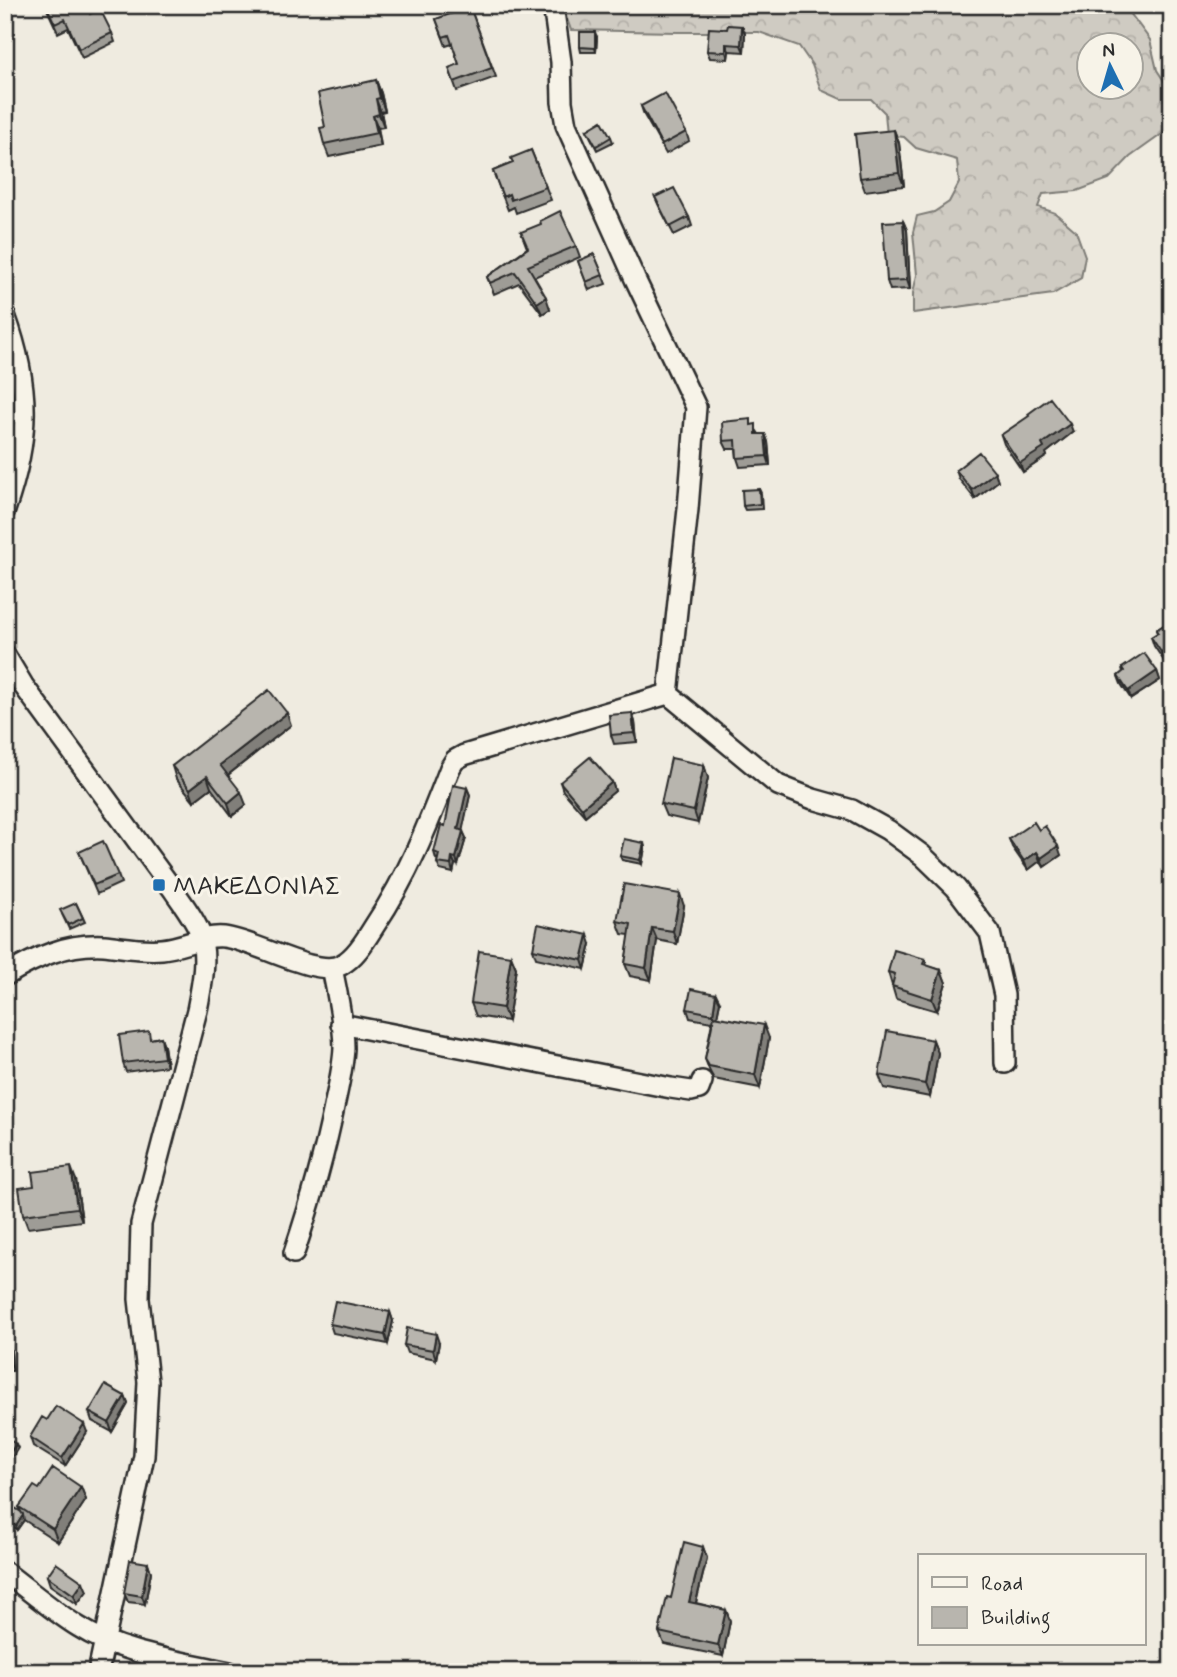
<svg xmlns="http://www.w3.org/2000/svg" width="1177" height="1677" font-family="Mynerve,sans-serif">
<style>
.forest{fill:url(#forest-crowns);stroke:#7d7b76;stroke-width:2;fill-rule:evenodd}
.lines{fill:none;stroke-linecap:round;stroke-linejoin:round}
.street-casing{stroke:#2b2b2b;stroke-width:24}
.street{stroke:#f7f3e8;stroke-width:19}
.wall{fill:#9e9c96;stroke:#2b2b2b;stroke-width:2}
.shaded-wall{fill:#817f7a;stroke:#2b2b2b;stroke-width:2}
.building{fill:#b8b5ae;stroke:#2b2b2b;stroke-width:2}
.poi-dot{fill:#1f6fb2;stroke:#f7f3e8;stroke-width:2.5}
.labels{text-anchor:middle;stroke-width:6;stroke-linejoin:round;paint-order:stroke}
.poi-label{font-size:26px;fill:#2b2b2b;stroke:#f7f3e8;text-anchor:start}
</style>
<defs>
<pattern id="forest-crowns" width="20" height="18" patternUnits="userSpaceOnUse" patternTransform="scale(1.75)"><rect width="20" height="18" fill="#cfcbc2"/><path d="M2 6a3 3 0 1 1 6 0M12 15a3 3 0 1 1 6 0" fill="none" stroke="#b2aea7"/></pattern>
</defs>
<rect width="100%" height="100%" fill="#efebe0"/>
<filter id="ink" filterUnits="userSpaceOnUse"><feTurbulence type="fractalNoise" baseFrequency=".0143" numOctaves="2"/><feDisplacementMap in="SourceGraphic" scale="14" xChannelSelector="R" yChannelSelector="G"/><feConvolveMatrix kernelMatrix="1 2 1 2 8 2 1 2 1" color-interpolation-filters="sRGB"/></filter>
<g filter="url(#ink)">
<!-- forest -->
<path class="forest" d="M562 5H1120L1127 9 1150 40 1157 70 1172 93V127L1130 157 1109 179 1077 191 1043 194 1038 207 1055 213 1076 231 1085 256 1081 278 1053 294 913 313V293L917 275 913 232 917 216 934 212 949 202 959 183 957 160 916 148 904 137 887 135 885 113 871 99H841L821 90 812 65 799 46 759 32H677L571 30ZM1090 46H1132V88H1090Z"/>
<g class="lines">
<defs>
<path id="street" d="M553 5 561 62 562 102 566 125 635 279 696 407 688 509 668 694
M5 315C31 387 30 438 5 510
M5 655 23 685 174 891C183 904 194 918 200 933 208 957 202 985 197 1010L141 1224 139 1299 148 1382 144 1456 98 1672
M5 976C36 957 67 943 104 945 124 947 143 951 162 949 184 947 203 935 224 937 254 940 316 978 341 965 356 957 366 939 375 925 409 874 428 825 450 768L455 760 464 755 668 694 778 785 813 799 852 810 888 830 922 855 956 888 990 933 1004 995 1005 1063
M341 1024 671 1088 691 1091 699 1089 702 1081
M294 1253C310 1205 324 1157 334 1107 338 1088 343 1068 344 1048 344 1024 337 992 332 968
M5 1572C29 1590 53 1611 79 1627 121 1654 181 1661 229 1672"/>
</defs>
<!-- street casing -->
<use href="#street" class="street-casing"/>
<!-- street -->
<use href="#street" class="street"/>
</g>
<!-- wall -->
<path class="wall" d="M45 5H86L90 14 112 33 115 42 82 58 68 28 58 33Z
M470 7 496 77 457 91 449 68 459 64 452 44 446 46 436 19Z
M742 26 745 33 744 52 729 51 728 59 710 58 707 51 727 29Z
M597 37 596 52H581L580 47Z
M376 80 381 93 385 111 381 112 384 127 378 128 381 146 329 157 324 144 325 127Z
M641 106 686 132 689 141 666 154 644 115Z
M587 130 611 137 613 142 597 150Z
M894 130 899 143 904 186 865 191 860 178Z
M531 150 551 200 516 213 514 207 508 210 493 171 513 163Z
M655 197 689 217 692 226 674 235 659 206Z
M903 221 907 230 910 289 890 290 887 281Z
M521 232 576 246 580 257 534 277 550 309 542 314 519 283 494 294 487 277 527 248Z
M594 254 606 284 589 290 578 261Z
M753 425 759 434H765L768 442 770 465 740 467 737 458 736 449H727L723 441Z
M1073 432 1046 453 1047 456 1023 472 1004 444 1001 435Z
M956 470 995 472 998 481 975 499 959 479Z
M759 489 761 493 762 509 745 510 743 506Z
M1172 620V656L1164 661 1154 646 1151 637 1157 633 1156 630Z
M1122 668 1157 671 1160 680 1131 699 1121 684 1118 676 1123 672Z
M632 713 635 722 637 742 614 744 611 735Z
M291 725 228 775 246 805 232 816 211 788 194 801 176 779 172 766Z
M704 765 708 778 698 823 666 816 661 804Z
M560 782H612L615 791 585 816 563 791Z
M467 788 470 795 462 830 466 838 458 865 455 864 453 873 440 870 437 863 438 860 436 859 434 852 445 826Z
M1039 830 1061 855 1044 867 1040 861 1028 870 1012 847 1009 839Z
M645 847 642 864 622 860 620 856Z
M79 852 118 875 121 883 97 894Z
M76 903 85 922 69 929 62 914Z
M684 906 677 944 657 940 651 980 630 976 625 964 630 935 622 934 617 921Z
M591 944 585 969 536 958 533 949Z
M511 956 516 968 508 1021 476 1016 471 1003Z
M925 959 927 966 941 970 946 983 937 1011 896 999 888 972Z
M720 1002 717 1016 769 1038 760 1088 714 1079 710 1072 705 1059 712 1022 690 1018 687 1009Z
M161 1037 164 1046 167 1066 126 1072 123 1063 152 1039Z
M933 1040 938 1053 930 1097 884 1088 879 1075Z
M76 1180 82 1221 28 1228 23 1215 34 1186Z
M390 1312 393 1321 388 1344 333 1333 330 1324Z
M5 1327 9 1332 13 1371H6L7 1377H5Z
M439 1343 436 1359 407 1353 404 1345Z
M125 1396 128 1404 112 1432 92 1421 89 1412Z
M47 1420 87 1432 65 1466 33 1446 30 1437Z
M81 1487 86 1500 58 1542 24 1520 17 1530 5 1522V1503L21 1512 19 1507 39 1489Z
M703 1547 707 1558 696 1603 726 1610 730 1621 723 1656 664 1644 659 1632 671 1598Z
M148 1563 151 1572 145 1604 128 1602 124 1593Z
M47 1576 87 1591 77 1604 50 1585Z"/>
<!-- shaded-wall -->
<path class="shaded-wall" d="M742 26 745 33 744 52 741 45Z
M595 32 597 37 596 52 595 48Z
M726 44 729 51 728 59 726 52Z
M376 80 381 93 385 111 380 98Z
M376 99 381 112 384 127 379 114Z
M373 116 378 128 381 146 377 133Z
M894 130 899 143 904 186 899 173Z
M903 221 907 230 910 289 907 280Z
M546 297 550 309 542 314 537 303Z
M1070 424 1073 432 1046 453 1047 456 1023 472 1020 463 1042 444Z
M765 434 768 442 770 465 767 456Z
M995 472 998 481 975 499 972 490Z
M1172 645V656L1164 661 1161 652Z
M1157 671 1160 680 1131 699 1128 691Z
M287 713 291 725 224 778 220 765Z
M632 713 635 722 637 742 634 733Z
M704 765 708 778 698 823 694 811Z
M207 776 211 788 194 801 190 789Z
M612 782 615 791 585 816 582 808Z
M467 788 470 795 461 837 458 829Z
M241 792 246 805 232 816 228 803Z
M463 831 466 838 458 865 456 858Z
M644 843 645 847 642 864 640 860Z
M1058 846 1061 855 1044 867 1041 858Z
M1037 852 1040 861 1028 870 1024 861Z
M452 857 455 864 453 873 451 865Z
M680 894 684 906 677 944 673 931Z
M652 928 657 940 651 980 646 968Z
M588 935 591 944 585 969 582 960Z
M511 956 516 968 508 1021 503 1008Z
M941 970 946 983 937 1011 932 999Z
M716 994 720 1002 716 1022 713 1014Z
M764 1025 769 1038 760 1088 755 1075Z
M161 1037 164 1046 167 1066 164 1058Z
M933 1040 938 1053 930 1097 925 1084Z
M71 1167 76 1180 82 1221 77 1208Z
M390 1312 393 1321 388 1344 385 1335Z
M5 1321 9 1332 13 1371 8 1358Z
M436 1334 439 1343 436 1359 433 1350Z
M125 1396 128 1404 112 1432 109 1423Z
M84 1424 87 1432 65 1466 62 1458Z
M16 1444 18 1448 9 1462 7 1457Z
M81 1487 86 1500 58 1542 53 1529Z
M23 1515 24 1520 17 1530 16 1526Z
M703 1547 707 1558 693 1614 689 1602Z
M148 1563 151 1572 145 1604 142 1596Z
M83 1582 87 1591 77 1604 74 1595Z
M726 1610 730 1621 723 1656 718 1645Z"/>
<!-- building -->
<path class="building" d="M46 5H86L90 14 100 9 112 33 79 49 65 19 55 24Z
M470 7 492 68 454 82 449 68 459 64 449 35 443 37 436 19Z
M728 25 742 26 741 45 726 44V52L707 51 709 28 727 29Z
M580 32H595V48L580 47Z
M376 80 380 98 376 99 379 114 373 116 377 133 324 144 320 128 325 127 318 93Z
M665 93 686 132 662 145 641 106Z
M602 121 611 137 596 146 587 130Z
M894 130 899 173 860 178 855 134Z
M531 150 546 187 511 200 509 194 503 197 493 171 513 163 511 158Z
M674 188 689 217 670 227 655 197Z
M560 211 576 246 528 266 546 297 537 303 515 272 490 283 487 277 528 248 521 232 541 224 540 221Z
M903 221 907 280 887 281 883 222Z
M594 254 603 275 586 282 578 261Z
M1050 398 1070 424 1042 444 1044 448 1020 463 1001 435 1029 416 1028 414Z
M751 419V425L756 424V434H765L767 456 737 458 736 440 723 441 722 422Z
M979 452 995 472 972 490 956 470Z
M759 489 760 504 743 506 742 490Z
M1172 620V645L1161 652 1151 637 1158 633 1156 630Z
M1144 653 1157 671 1128 691 1118 676 1124 671 1122 668Z
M269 690 287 713 220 765 241 792 228 803 207 776 190 789 172 766Z
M632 713 634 733 611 735 609 715Z
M590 757 612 782 582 808 560 782Z
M671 758 704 765 694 811 661 804Z
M453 785 467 788 458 829 463 831 456 858 452 857 451 865 437 863 439 854 434 852 441 825 445 826Z
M1034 822 1039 830 1045 826 1058 846 1041 858 1037 852 1024 861 1009 839Z
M624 839 644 843 640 860 620 856Z
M103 841 118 875 94 885 79 852Z
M624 884 680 894 673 931 652 928 646 968 625 964 631 924 617 921Z
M76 903 83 918 68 925 60 910Z
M538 924 588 935 582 960 533 949Z
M894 950 925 959 923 964 941 970 932 999 892 986 895 974 888 972Z
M479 951 511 956 503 1008 471 1003Z
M691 989 716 994 713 1014 687 1009Z
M714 1016 764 1025 755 1075 709 1066 705 1059Z
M149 1031 150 1039 161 1037 164 1058 123 1063 119 1035Z
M887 1031 933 1040 925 1084 879 1075Z
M71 1167 77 1208 23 1215 19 1188 34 1186 32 1172Z
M335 1301 390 1312 385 1335 330 1324Z
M5 1327 8 1358H5Z
M407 1328 436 1334 433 1350 404 1345Z
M105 1385 125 1396 109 1423 89 1412Z
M56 1406 84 1424 62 1458 30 1437 42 1417 47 1420Z
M5 1437 16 1444 7 1457 5 1456Z
M53 1468 81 1487 53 1529 19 1507 34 1486 39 1489Z
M6 1502 21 1512 23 1515 16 1526 5 1519V1503Z
M684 1542 703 1547 689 1602 726 1610 718 1645 659 1632 667 1597 671 1598Z
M130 1560 148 1563 142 1596 124 1593Z
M56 1563 83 1582 74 1595 47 1576Z"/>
</g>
<!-- markers -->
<rect class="poi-dot" x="152" y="878" width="14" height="14" rx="3.5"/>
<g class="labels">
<!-- poi labels -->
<g class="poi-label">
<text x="173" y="894">ΜΑΚΕΔΟΝΙΑΣ</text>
</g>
</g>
<!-- margin -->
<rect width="1177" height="1677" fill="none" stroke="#f7f3e8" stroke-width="28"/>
<rect x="14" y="14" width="1149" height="1649" fill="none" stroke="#2b2b2b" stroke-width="2.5" filter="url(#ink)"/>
<!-- legend -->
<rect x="918" y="1554" width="228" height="91" fill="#f7f3e8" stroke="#a5a39c" stroke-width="2"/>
<rect x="932" y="1577" width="35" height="10" fill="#f7f3e8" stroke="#a5a39c" stroke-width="2"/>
<text x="981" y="1590" font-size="21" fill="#2b2b2b">Road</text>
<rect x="932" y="1607" width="35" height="21" fill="#b8b5ae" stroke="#a5a39c" stroke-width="2"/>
<text x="981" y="1624" font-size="21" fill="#2b2b2b">Building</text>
<!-- north arrow -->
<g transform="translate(1110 66) rotate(355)"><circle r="33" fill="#f7f3e8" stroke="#a5a39c" stroke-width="2"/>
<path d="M0-5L12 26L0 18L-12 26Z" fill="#1f6fb2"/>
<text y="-10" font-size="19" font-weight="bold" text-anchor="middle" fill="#2b2b2b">N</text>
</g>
</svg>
